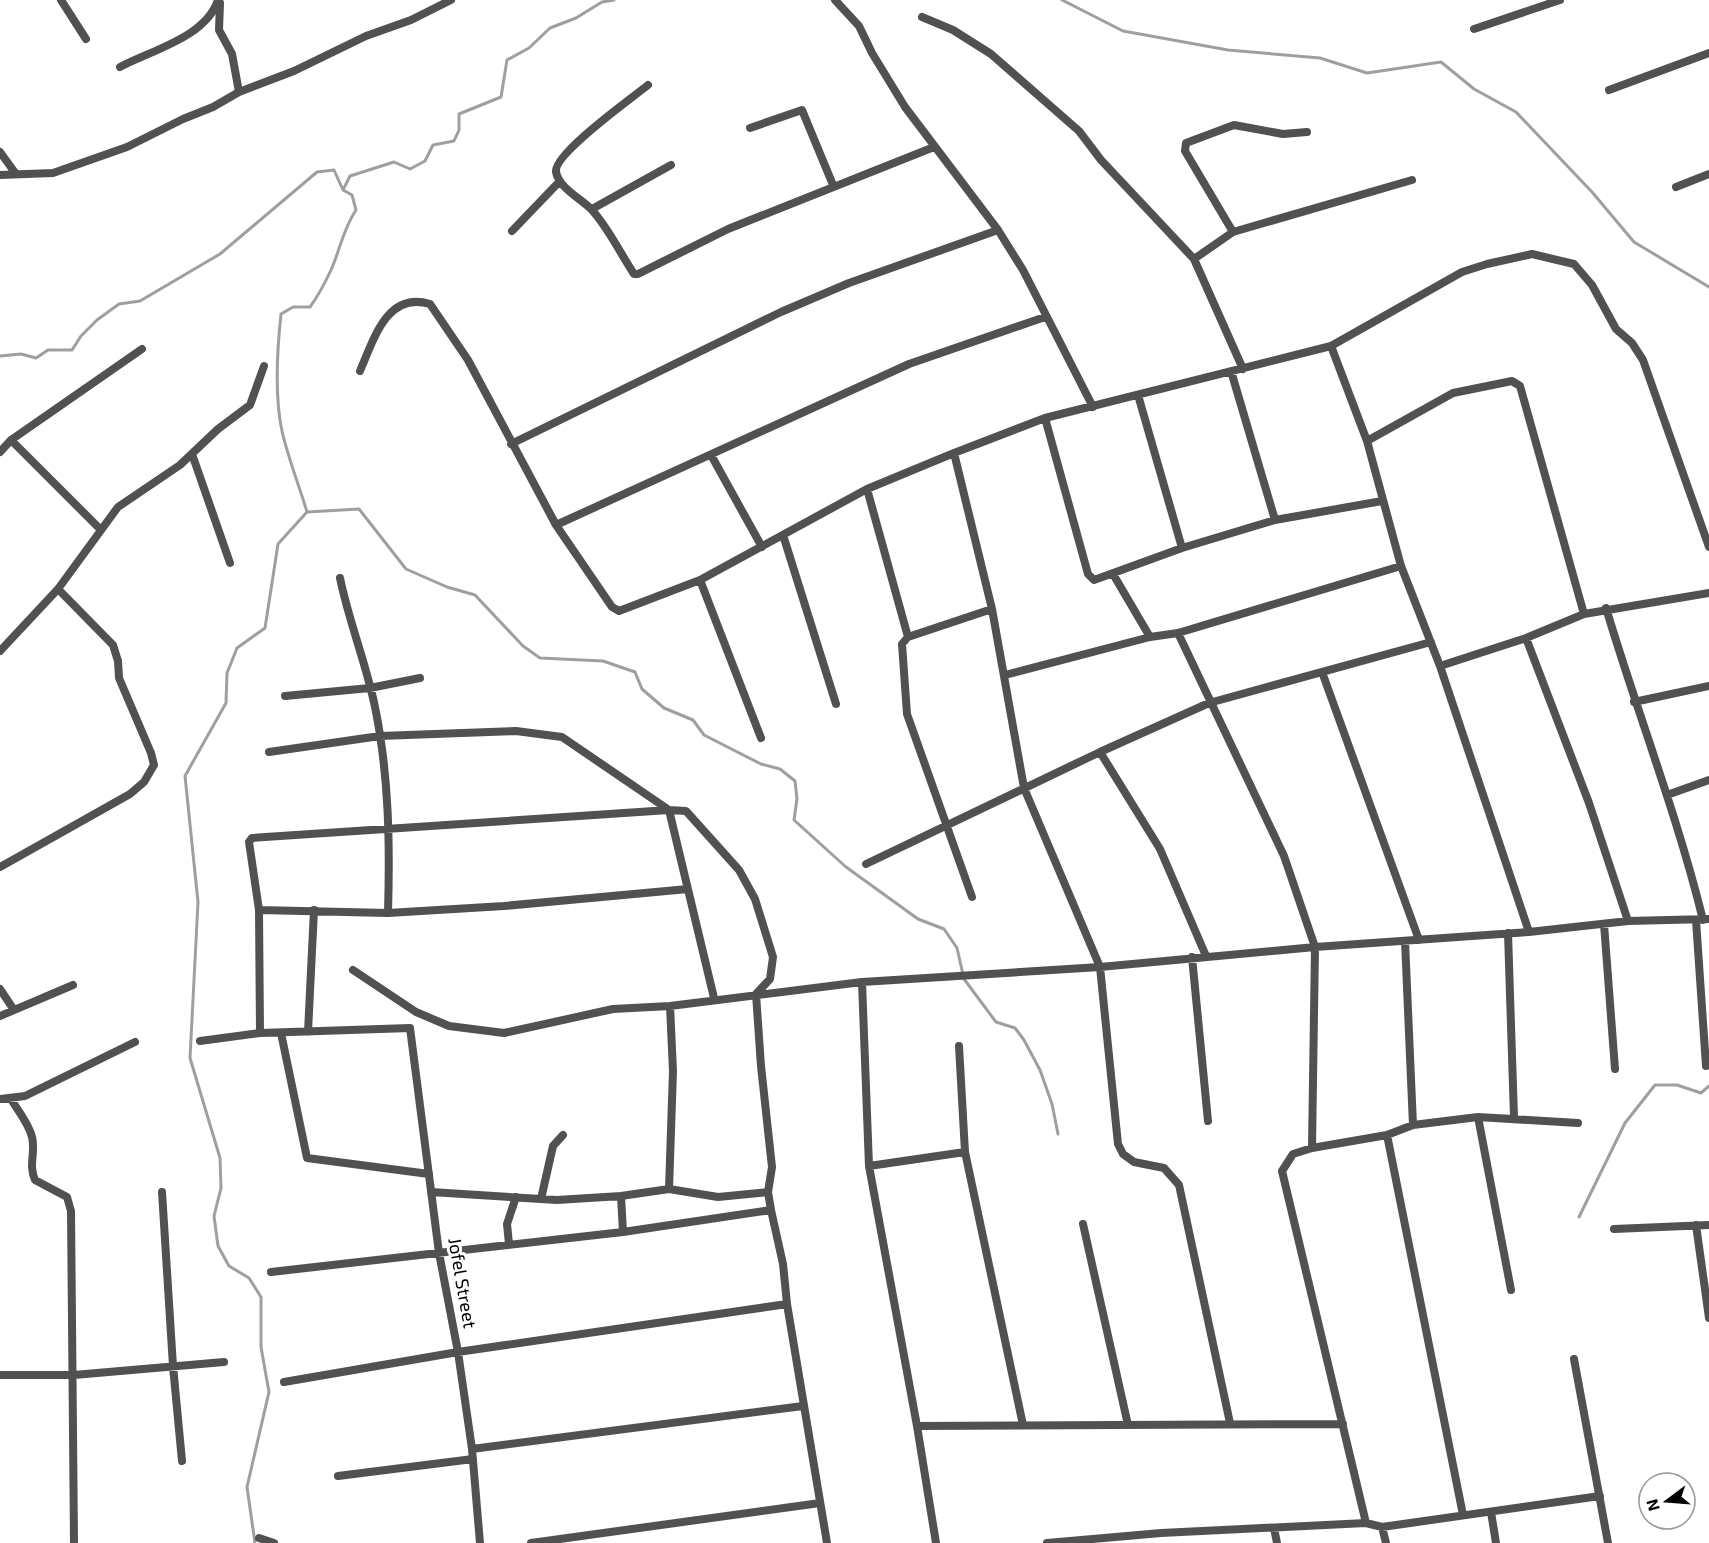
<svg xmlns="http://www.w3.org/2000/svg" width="1709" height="1543" font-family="'Exo 2',sans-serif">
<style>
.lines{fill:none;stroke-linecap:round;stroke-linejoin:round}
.stream{stroke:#9f9f9f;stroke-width:3}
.street{stroke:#515151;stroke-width:8}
.labels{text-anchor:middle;stroke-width:6;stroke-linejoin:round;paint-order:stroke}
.street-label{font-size:18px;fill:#000;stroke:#fff}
</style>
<rect width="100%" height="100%" fill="#fff"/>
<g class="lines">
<!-- stream -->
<path class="stream" d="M1062 0 1123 31 1228 50 1320 58 1367 73 1441 62 1474 89 1516 112 1592 192 1634 242 1709 287
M343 190 350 176 394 162 410 169 425 161 433 145 454 141 459 130V114L501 97 507 60 529 48 550 28 576 18 602 2 614 0
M0 356 21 354 36 358 48 350H72L81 336 97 320 119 304 140 301 220 254 317 172 334 170 343 190 352 195 356 210C343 229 340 250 331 270 325 283 318 296 310 307H293L281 314C277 351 274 394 282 431 288 458 299 485 307 512
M1579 1217 1625 1123 1655 1085H1677L1701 1093 1709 1086
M255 1543 247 1487 269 1392 261 1347V1297L249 1278 229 1266 218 1246 214 1216 221 1188 220 1158 190 1058 198 902 185 776 226 703 227 673 237 648 265 628 278 544 307 512 359 509 406 569 447 587 475 595 523 646 540 658 603 661 635 672 642 689 664 708 693 720 704 735 761 764 780 769 795 781 797 799 794 820 846 867 918 919 944 929 957 948 964 979 996 1022 1015 1028 1024 1040 1040 1070 1052 1104 1058 1134"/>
<!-- street -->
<path class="street" d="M61 0 86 39
M835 0 859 26 872 53 905 107 998 230 1023 270 1093 407
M220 3 219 30 232 54 239 92
M922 17 953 30 991 54 1079 131 1101 160 1194 259 1243 369
M1474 29 1560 0
M120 67C152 50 206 37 218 0
M648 85C632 98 553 154 556 172 559 188 580 198 591 209 608 227 620 253 634 274H638L728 229 934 147
M1609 90 1709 53
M750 128 802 110 833 185
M0 152 16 174
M0 175 53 173 127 147 183 119 213 107 239 92 294 71 366 36 411 20 451 0
M1676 187 1709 174
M592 209 671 165
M512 231 560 181
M1233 232 1185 151 1186 143 1234 125 1283 134 1307 132
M1194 259 1233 232 1412 180
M1331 346 1367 441 1401 566 1440 666 1529 932
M360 371C374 339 387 291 430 304L468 360 556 525 612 607 619 611 700 580 867 489 954 453 1045 418 1331 346 1462 272 1487 264 1532 254 1574 264 1592 285 1616 329 1632 343 1643 360 1709 547
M1231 371 1275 520
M1138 395 1182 548
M1045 418 1088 574 1094 580 1182 548 1275 520 1382 501
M11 440 101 530
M1367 441 1453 393 1512 381 1520 386 1584 614
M511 444 781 312 849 283 998 230
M0 452 11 440 142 349
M954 453 992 609 1024 788 1100 967 1118 1144 1123 1154 1134 1162 1164 1168 1179 1185 1230 1423
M192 454 230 563
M711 455 762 547
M867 489 908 637
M556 525 909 364 1045 317
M783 535 836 704
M1113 574 1150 637
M340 578C349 622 366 663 375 707 389 775 390 844 388 913
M700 580 761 738
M1606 608C1637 712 1677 814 1703 920
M1178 633 1284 856 1315 947 1312 1148
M1526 638 1589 803 1628 921
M0 651 58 589 118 507 180 465 218 429 250 405 264 366
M1440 666 1526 638 1584 614 1709 593
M1322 672 1419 940
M1005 675 1150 637 1178 633 1401 566
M285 696 370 688 420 678
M1634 702 1709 686
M269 752 380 736 516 731 562 737 669 810 714 998
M1100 752 1160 849 1206 956
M1667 795 1709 780
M866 864 1100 752 1209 703 1431 642
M0 867 130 794 144 782 154 765 151 753 119 678 118 661 113 645 58 589
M972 897 907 714 902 644 908 637 992 609
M259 910 388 913 504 906 688 889
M1696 920 1706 1066
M1604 924 1615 1069
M1508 933 1514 1117
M1405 941 1413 1125
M1192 957 1208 1121
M353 970 416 1012 449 1026 504 1033 613 1009 670 1006 862 982 1100 967 1315 947 1529 932 1628 921 1709 919
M862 982 869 1166 917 1426 936 1543
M0 989 14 1010
M670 1006 673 1071 669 1189 718 1197 768 1192
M0 1016 73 985
M308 1032 314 910
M260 1033 259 910 249 842 252 838 669 810 686 811 739 870 755 899 773 957 770 979 756 994 761 1066 772 1167 768 1192 771 1210 783 1264 787 1304 827 1543
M281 1033 307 1158 429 1174
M200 1041 260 1033 410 1028 439 1253 458 1352 472 1449 480 1543
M959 1046 965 1152 1023 1425
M0 1099 25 1096 135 1042
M11 1099C18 1111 29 1124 32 1137 36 1153 28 1164 35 1180L67 1197 71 1211 74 1543
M1478 1117 1511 1290
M1387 1135 1463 1515
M869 1166 965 1152
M162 1192 173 1366 182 1461
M431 1192 557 1200 621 1196
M541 1199 553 1146 563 1135
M1083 1224 1128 1425
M1696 1225 1709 1318
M1614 1229 1709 1225
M623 1232 621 1196 669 1189
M509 1244 507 1224 516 1197
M271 1272 623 1232 771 1210
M1574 1359 1608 1543
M0 1375H74L224 1362
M284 1382 458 1352 787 1304
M917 1426 1343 1424
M472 1449 803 1406
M338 1476 473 1459
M1491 1512 1496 1543
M1366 1523 1282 1171 1293 1154 1312 1148 1387 1135 1413 1125 1478 1117 1578 1123
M1382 1527 1386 1543
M1274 1528 1277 1543
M259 1538 274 1543
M531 1543 820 1503
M1047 1543 1161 1533 1366 1523 1382 1527 1600 1496"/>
</g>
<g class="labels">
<!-- street labels -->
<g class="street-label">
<text transform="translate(462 1283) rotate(80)" y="6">Jofel Street</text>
</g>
</g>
<!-- north arrow -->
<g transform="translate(1667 1501) rotate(254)"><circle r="28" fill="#ffffff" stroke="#999999" stroke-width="1.5"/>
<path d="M0-4.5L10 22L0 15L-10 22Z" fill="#000000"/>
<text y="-9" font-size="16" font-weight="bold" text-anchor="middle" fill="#000000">N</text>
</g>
</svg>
